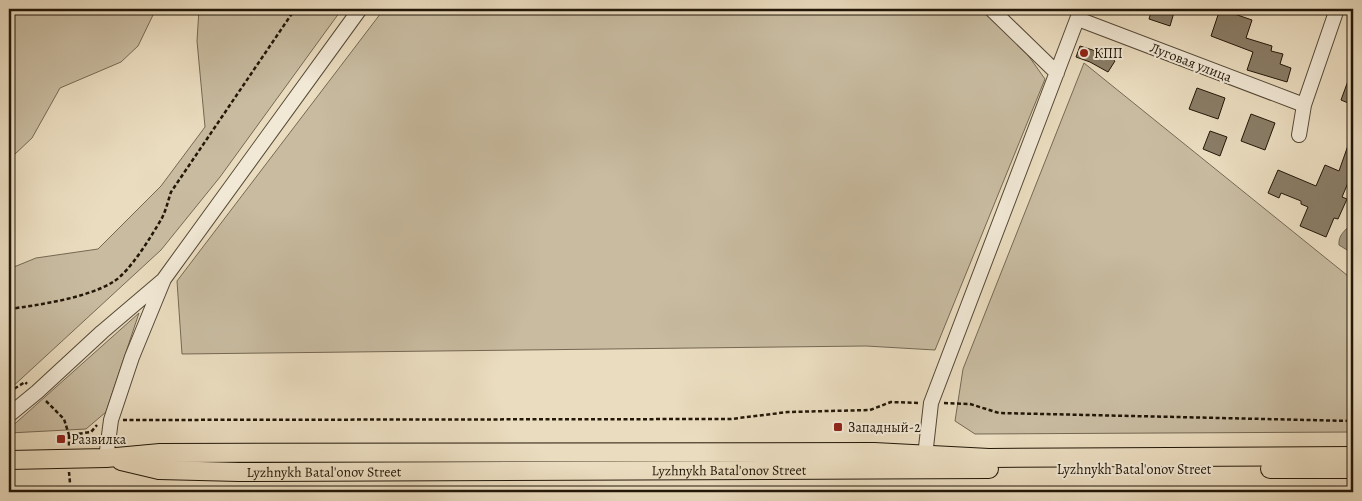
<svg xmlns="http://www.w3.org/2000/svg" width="1362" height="501" font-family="Alegreya,serif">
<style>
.green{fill:#c8bba0;stroke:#756954}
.water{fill:#a69981;stroke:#716551}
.building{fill:#8a7d67;stroke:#221708}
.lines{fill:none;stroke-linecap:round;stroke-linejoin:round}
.minor-casing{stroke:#544836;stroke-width:16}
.major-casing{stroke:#221708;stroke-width:20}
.path{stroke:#221708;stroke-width:2.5;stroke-dasharray:4 2.5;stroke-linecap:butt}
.minor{stroke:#f1e8d5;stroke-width:14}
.major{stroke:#eadcbf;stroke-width:18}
.poi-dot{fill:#8f2418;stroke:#f1e8d5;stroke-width:2}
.labels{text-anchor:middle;stroke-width:4;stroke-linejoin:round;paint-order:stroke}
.poi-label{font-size:14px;fill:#221708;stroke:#f1e8d5;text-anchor:start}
.street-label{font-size:14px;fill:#221708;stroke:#f1e8d5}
</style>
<rect width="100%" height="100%" fill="#eadcbf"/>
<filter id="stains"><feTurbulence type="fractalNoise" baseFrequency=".004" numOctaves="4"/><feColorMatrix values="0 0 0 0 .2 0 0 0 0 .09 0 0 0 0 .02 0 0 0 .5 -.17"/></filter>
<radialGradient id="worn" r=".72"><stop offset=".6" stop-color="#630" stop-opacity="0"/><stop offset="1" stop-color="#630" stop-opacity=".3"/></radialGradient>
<!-- green -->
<path class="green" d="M9 9H150L153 15 138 46 121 62 60 88 32 138 14 155H9Z
M199 9H342L220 177 161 250 9 390V269L36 258 98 249 161 186 205 127 197 41Z
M384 9H995L1045 79 935 350 866 346 182 354 177 281Z
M1084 63 1353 280V432L975 434 955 421 963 369Z
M139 313 106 412 86 429 9 433V429Z"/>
<!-- water -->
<path class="water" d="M1353 204V249L1347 250 1339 245C1338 235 1345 231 1351 224Z"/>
<!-- building -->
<path class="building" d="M1152 9H1175L1170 26 1149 19Z
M1220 9 1252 20 1246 38 1272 46 1271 51 1283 54 1280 64 1291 68 1287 82 1247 70 1253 52 1211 36Z
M1080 46 1102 53 1115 61 1108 72 1090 62 1076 57Z
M1352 70H1353V105L1341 100Z
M1197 88 1225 98 1218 119 1189 109Z
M1251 114 1275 123 1265 150 1241 141Z
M1210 131 1227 137 1220 156 1203 149Z
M1352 134 1353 135V171L1342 197 1347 199 1338 219 1334 218 1326 237 1300 226 1308 207 1301 204V201L1281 193 1279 198 1268 193 1278 170 1316 186 1325 165 1339 171Z"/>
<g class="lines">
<defs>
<path id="minor" d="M991 9 1057 73
M1078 19 1304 105
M1299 135 1304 105 1337 9
M9 415 37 392 102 332 162 281
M106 458 111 420 132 357 164 279 360 9
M924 465 931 403 1081 9"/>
<g id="major">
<path d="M9 460 106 458 160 453 874 452 989 458 1353 456"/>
<path id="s1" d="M121 461 159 470 239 472 989 469"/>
<path d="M1270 469H1353"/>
</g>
</defs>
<!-- minor casing -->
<use href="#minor" class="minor-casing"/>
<!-- major casing -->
<use href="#major" class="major-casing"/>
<!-- path -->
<path class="path" d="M9 309C39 305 87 298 113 282 130 272 152 235 162 218 166 210 168 201 171 192L295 9
M9 392 25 382 27 384
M46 401 64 419 69 435 91 432 97 425
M944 403 970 404 999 413 1353 421
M123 420 731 419 788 412 870 410 891 402 918 403
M69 435V446
M69 472 70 483"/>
<!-- minor -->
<use href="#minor" class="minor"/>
<!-- major -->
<use href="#major" class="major"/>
</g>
<!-- markers -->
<g class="poi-dot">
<circle cx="1084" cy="53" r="5"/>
<rect x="833" y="422" width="10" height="10" rx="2.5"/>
<rect x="56" y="434" width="10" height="10" rx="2.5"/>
</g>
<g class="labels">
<!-- poi labels -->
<g class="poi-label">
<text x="1094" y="58">КПП</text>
<text x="848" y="432">Западный-2</text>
<text x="71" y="444">Развилка</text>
</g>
<!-- street labels -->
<g class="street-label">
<text transform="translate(1191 62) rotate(21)" y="5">Луговая улица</text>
<text x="1134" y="474">Lyzhnykh Batal'onov Street</text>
<text dy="5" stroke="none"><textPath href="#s1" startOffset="609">Lyzhnykh Batal'onov Street</textPath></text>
<text dy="5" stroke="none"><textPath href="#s1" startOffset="204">Lyzhnykh Batal'onov Street</textPath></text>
</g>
</g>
<!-- margin -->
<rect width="1362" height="501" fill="none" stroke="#eadcbf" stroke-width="30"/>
<rect x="10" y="10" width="1342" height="481" fill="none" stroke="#221708" stroke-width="2.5"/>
<rect x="15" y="15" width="1332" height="471" fill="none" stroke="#221708"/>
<rect width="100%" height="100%" filter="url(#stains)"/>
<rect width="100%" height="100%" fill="url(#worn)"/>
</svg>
